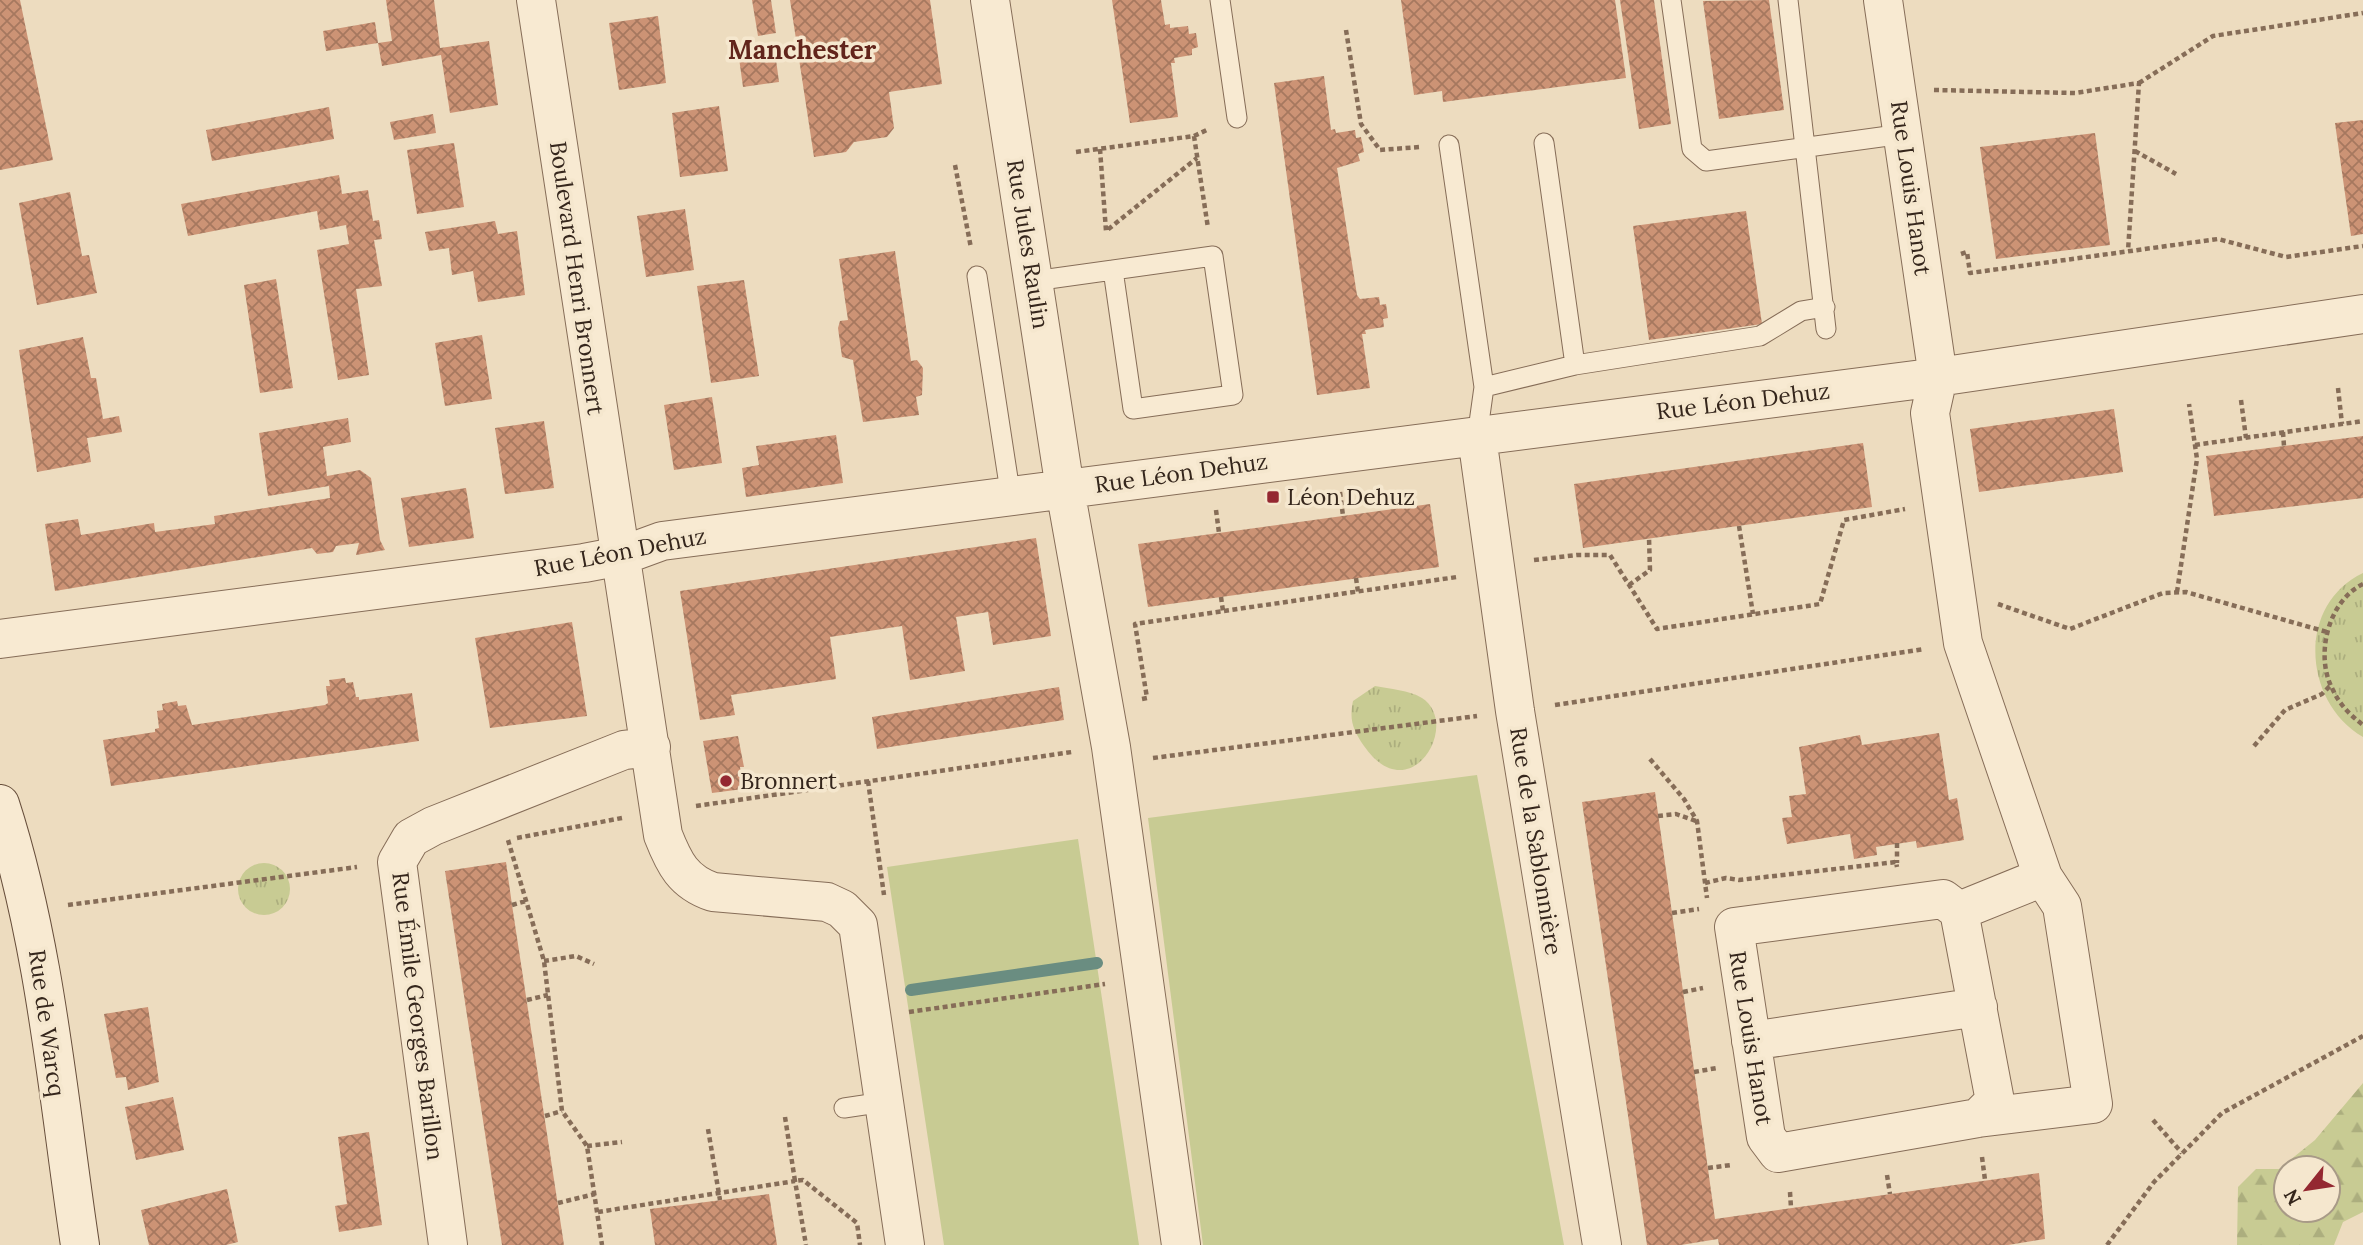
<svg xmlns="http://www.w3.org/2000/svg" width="2363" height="1245" font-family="Lora,serif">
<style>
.grass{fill:#c8cb93}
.forest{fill:url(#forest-firs);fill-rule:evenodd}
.park{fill:url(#park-tufts)}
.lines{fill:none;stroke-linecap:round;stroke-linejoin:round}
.stream{stroke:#6a8d81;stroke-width:12}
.building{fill:url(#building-cross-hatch)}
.service-casing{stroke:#866d58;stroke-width:21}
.minor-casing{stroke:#866d58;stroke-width:40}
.secondary-casing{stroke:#674e3b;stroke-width:40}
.path{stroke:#866d58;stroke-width:4.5;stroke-dasharray:5 3.5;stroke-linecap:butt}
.service{stroke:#f8ead2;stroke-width:19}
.minor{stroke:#f8ead2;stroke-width:38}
.secondary{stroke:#f8ead2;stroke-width:38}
.poi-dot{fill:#942831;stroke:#f5e7ce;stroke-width:2.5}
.labels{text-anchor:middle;stroke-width:7;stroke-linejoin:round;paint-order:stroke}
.street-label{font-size:23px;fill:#35261c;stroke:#f5e7ce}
.poi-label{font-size:23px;fill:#35261c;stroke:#f5e7ce;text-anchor:start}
.quarter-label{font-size:26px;font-weight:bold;fill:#62251c;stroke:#f5e7ce}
</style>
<defs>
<pattern id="forest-firs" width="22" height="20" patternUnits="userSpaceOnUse" patternTransform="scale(1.75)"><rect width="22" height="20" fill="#c8cb93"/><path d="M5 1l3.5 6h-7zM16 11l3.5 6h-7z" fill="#acae7e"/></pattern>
<pattern id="park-tufts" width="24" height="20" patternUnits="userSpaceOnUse" patternTransform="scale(1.75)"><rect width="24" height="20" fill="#c8cb93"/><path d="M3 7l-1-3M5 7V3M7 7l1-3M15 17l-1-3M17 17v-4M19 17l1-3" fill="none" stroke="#acae7e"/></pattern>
<pattern id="building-cross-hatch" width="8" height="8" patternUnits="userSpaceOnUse" patternTransform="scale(1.75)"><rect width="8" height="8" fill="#cc9375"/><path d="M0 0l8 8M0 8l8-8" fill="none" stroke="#a6785f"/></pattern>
</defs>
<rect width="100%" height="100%" fill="#eddcbf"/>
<!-- grass -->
<path class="grass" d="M1477 775 1564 1245H1203L1148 818Z
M1078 839 1139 1245H944L887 867Z"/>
<!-- forest -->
<path class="forest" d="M2363 1083V1212L2343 1222 2334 1245H2237L2238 1187 2256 1169H2279L2315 1140ZM2286 1168H2328V1210H2286Z"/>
<!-- park -->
<path class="park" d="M2363 573V737C2303 702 2296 605 2363 573Z
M1375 686C1390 689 1409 690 1422 698 1462 724 1410 812 1364 746 1353 730 1349 720 1353 701Z
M238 889a26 26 0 1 1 52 0a26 26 0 1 1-52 0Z"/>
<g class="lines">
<!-- stream -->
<path class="stream" d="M911 990 1097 963"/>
</g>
<!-- building -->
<path class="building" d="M0 0H20L53 160 0 170Z
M386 0H434L440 48 489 41 498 105 450 113 441 55 382 66 378 43 392 41Z
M752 0H771L776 33 758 36Z
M790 0H930L942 84 889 92 894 128 887 137 854 142 846 152 814 157Z
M1112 0H1161L1165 25 1170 24V28L1188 26 1189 34 1196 33 1198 47 1192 49V55L1174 58 1175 63H1171L1178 117 1130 123Z
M1401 0H1615L1626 78 1443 102 1442 91 1414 95Z
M1620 0H1654L1671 124 1639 129Z
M1769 0 1784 110 1719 119 1703 1Z
M658 16 666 83 619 90 609 23Z
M375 22 378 43 326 51 323 31Z
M775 52 779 82 743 87 739 58Z
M1324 76 1331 130 1335 129 1336 133 1355 130 1356 138 1361 137 1364 152 1358 154 1360 161 1337 168 1357 295 1360 299 1379 297 1380 305 1386 304 1388 318 1383 319 1384 327 1365 330 1366 334H1362L1370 388 1317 395 1274 83Z
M719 106 728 171 680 177 672 113Z
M329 107 334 139 212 161 206 130Z
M433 114 436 133 394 140 390 122Z
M2363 120V234L2351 236 2335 123Z
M2095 133 2110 245 1996 259 1980 147Z
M454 143 464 207 417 214 407 150Z
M339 175 342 194 368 190 373 221 379 220 382 239 374 240 382 286 356 289 369 375 338 380 317 250 349 244 346 225 320 230 317 211 188 236 181 204Z
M70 192 82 256 89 255 97 293 37 305 19 203Z
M685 209 694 270 646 277 637 216Z
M1746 211 1762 324 1649 340 1633 226Z
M495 221 498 234 517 231 525 295 478 302 473 271 452 275 449 248 429 251 425 232Z
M895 251 911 361 917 360 923 368 922 395 916 397 919 415 863 422 853 360 842 357 838 328 840 321 848 320 839 259Z
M276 279 293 388 260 393 244 285Z
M744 280 759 376 711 383 697 286Z
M482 335 492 399 445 406 435 343Z
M83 337 91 378H96L103 419 119 416 122 432 87 438 91 462 37 472 19 350Z
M712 397 722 463 674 470 664 405Z
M2114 409 2123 472 1979 492 1970 429Z
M348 418 351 442 323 447 327 476 360 470 371 478 380 540 385 550 356 555 359 543 336 546 333 552 317 554 312 548 55 591 45 524 78 519 81 535 154 523 155 532 215 524 214 516 330 498 329 486 268 496 259 433Z
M544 421 554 488 505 494 495 428Z
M836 435 843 483 746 497 742 468 759 465 756 446Z
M2363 436V498L2214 516 2206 456Z
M1863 443 1872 507 1583 548 1574 484Z
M466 488 474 538 409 547 401 498Z
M1430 504 1439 567 1148 607 1138 544Z
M1036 538 1051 636 993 645 988 612 956 617 965 671 910 680 902 626 830 637 836 679 731 695 735 715 700 720 680 591Z
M572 622 587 716 490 728 475 638Z
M345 678 346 683 353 682 356 697H359V700L412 693 419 741 111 786 103 740 155 732V729L159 728 157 711 163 710 162 704 177 701 178 706 186 705 192 725 325 705 328 703 326 686H330L329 680Z
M1059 687 1064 720 877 749 872 717Z
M1939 733 1949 800 1957 798 1964 840 1917 848 1916 841 1876 847 1877 855 1854 859 1850 834 1787 844 1782 818 1792 817 1789 796 1806 794 1799 747 1860 735 1862 745Z
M738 736 744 767H740L743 789 712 793 703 741Z
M1655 792 1715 1219 2039 1173 2045 1239 2008 1245H1719L1718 1239 1681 1245H1647L1582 802Z
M506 862 512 905 564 1245H502L445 871Z
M148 1007 159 1082 128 1090 126 1077 116 1078 104 1014Z
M173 1097 184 1150 136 1160 125 1107Z
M369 1132 382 1225 339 1232 335 1206 347 1204 338 1137Z
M227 1189 238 1242 226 1245H149L141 1210Z
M769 1194 777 1245H655L650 1209Z"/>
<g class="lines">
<defs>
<path id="service" d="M1220 0 1237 118
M1671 0 1692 149 1706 161 1903 134
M1788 0 1826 329
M1544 143 1575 365
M1449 145 1484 387 1477 437
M977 276 1011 498
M1034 281 1213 256 1233 395 1133 409 1113 270
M1484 387 1575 365 1760 336 1801 311 1825 307
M844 1108 884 1102"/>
<path id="minor" d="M536 0 663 835C674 863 683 882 713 892L827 902 842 909 858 925 905 1245
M990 0 1065 489 1111 747 1181 1245
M1883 0 1938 377 1930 413 1963 643 2043 877 2062 906 2093 1104 1978 1118 1778 1153 1766 1137 1734 927 1943 899 1959 911 1995 1101 1978 1118
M1477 437 1515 711 1602 1245
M0 639 584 563 621 556 662 541 1938 377 2363 314
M1959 911 2043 877
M1751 1041 1978 1007
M448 1245 397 862 411 838 433 826 624 750 651 747"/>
<path id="secondary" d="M0 804C46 946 58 1098 80 1245"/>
</defs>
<!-- service casing -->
<use href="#service" class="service-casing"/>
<!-- minor casing -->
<use href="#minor" class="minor-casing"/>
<!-- secondary casing -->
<use href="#secondary" class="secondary-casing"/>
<!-- path -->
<path class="path" d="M1346 30 1361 124 1380 150 1420 147
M2139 83 2213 36 2363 13
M1934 90 2075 93 2139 83 2128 251
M1194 136 1209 129
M1100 149 1106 231 1197 158
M2135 151 2176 174
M1076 152 1194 136 1208 228
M955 165 971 248
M1961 254 1967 252 1970 273 2218 239 2286 257 2363 246
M2338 388 2342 424
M2241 400 2246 438
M2283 432 2284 446
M2195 445 2363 421
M1340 492 1343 516
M1216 510 1219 533
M1739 526 1753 614
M1534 560 1577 555H1610L1657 629 1820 604 1844 520 1905 509
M1356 578 1358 592
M2363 584C2328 601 2315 655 2332 688 2339 704 2349 714 2363 725
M1629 585 1650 570 1649 538
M2177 592 2197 459 2189 404
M1221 597 1223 611
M1998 604 2070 629 2163 593 2186 592 2327 632
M1142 699 1147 698 1135 624 1457 577
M1555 705 1924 649
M2254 746 2285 710 2322 694 2330 686
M1153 758 1477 716
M1650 759 1684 799 1697 821 1707 898
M868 781 884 895
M696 806 1072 752
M1658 816 1676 814 1696 821
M517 838 622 818
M508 840 544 961 562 1111 587 1146 602 1245
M1897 843V863
M1705 883 1726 878 1739 880 1896 862 1897 867
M68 905 357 867
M512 905 526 901
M1672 913 1699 909
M544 961 576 956 594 964
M1683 992 1703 988
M527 1000 548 995
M909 1012 1105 984
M1694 1072 1717 1068
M545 1116 562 1111
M785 1117 795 1181 803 1180 857 1223 860 1245
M2153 1120 2182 1153
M708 1129 720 1200
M587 1146 622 1142
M1982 1157 1985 1180
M1708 1168 1731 1165
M1887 1175 1890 1194
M1790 1192 1791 1208
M558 1203 595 1194
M598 1212 795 1181 806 1245
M2107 1245 2154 1182 2222 1113 2363 1036"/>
<!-- service -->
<use href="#service" class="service"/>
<!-- minor -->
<use href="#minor" class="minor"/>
<!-- secondary -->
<use href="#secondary" class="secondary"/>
</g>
<!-- markers -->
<g class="poi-dot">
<rect x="1266" y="490" width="14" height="14" rx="3.5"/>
<circle cx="726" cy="781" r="7"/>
</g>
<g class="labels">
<!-- street labels -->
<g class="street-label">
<text transform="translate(1911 188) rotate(82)" y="8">Rue Louis Hanot</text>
<text transform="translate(1028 244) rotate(81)" y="8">Rue Jules Raulin</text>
<text transform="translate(577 278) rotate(82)" y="8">Boulevard Henri Bronnert</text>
<text transform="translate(1743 401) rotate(-7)" y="8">Rue Léon Dehuz</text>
<text transform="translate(1181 473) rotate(-8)" y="8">Rue Léon Dehuz</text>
<text transform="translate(620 552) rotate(-11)" y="8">Rue Léon Dehuz</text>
<text transform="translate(1536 841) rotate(81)" y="8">Rue de la Sablonnière</text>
<text transform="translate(418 1016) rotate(83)" y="8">Rue Émile Georges Barillon</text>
<text transform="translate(47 1023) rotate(82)" y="8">Rue de Warcq</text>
<text transform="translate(1751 1038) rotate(81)" y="8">Rue Louis Hanot</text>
</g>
<!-- poi labels -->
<g class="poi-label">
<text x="1287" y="505">Léon Dehuz</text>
<text x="740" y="789">Bronnert</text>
</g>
<!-- quarter labels -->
<g class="quarter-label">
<text x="802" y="59">Manchester</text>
</g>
</g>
<!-- north arrow -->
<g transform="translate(2307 1189) rotate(240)"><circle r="33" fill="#f5e7ce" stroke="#a89a87" stroke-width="2"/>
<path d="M0-5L12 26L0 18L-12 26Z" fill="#942831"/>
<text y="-10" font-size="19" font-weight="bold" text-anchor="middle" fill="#35261c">N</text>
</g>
</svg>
